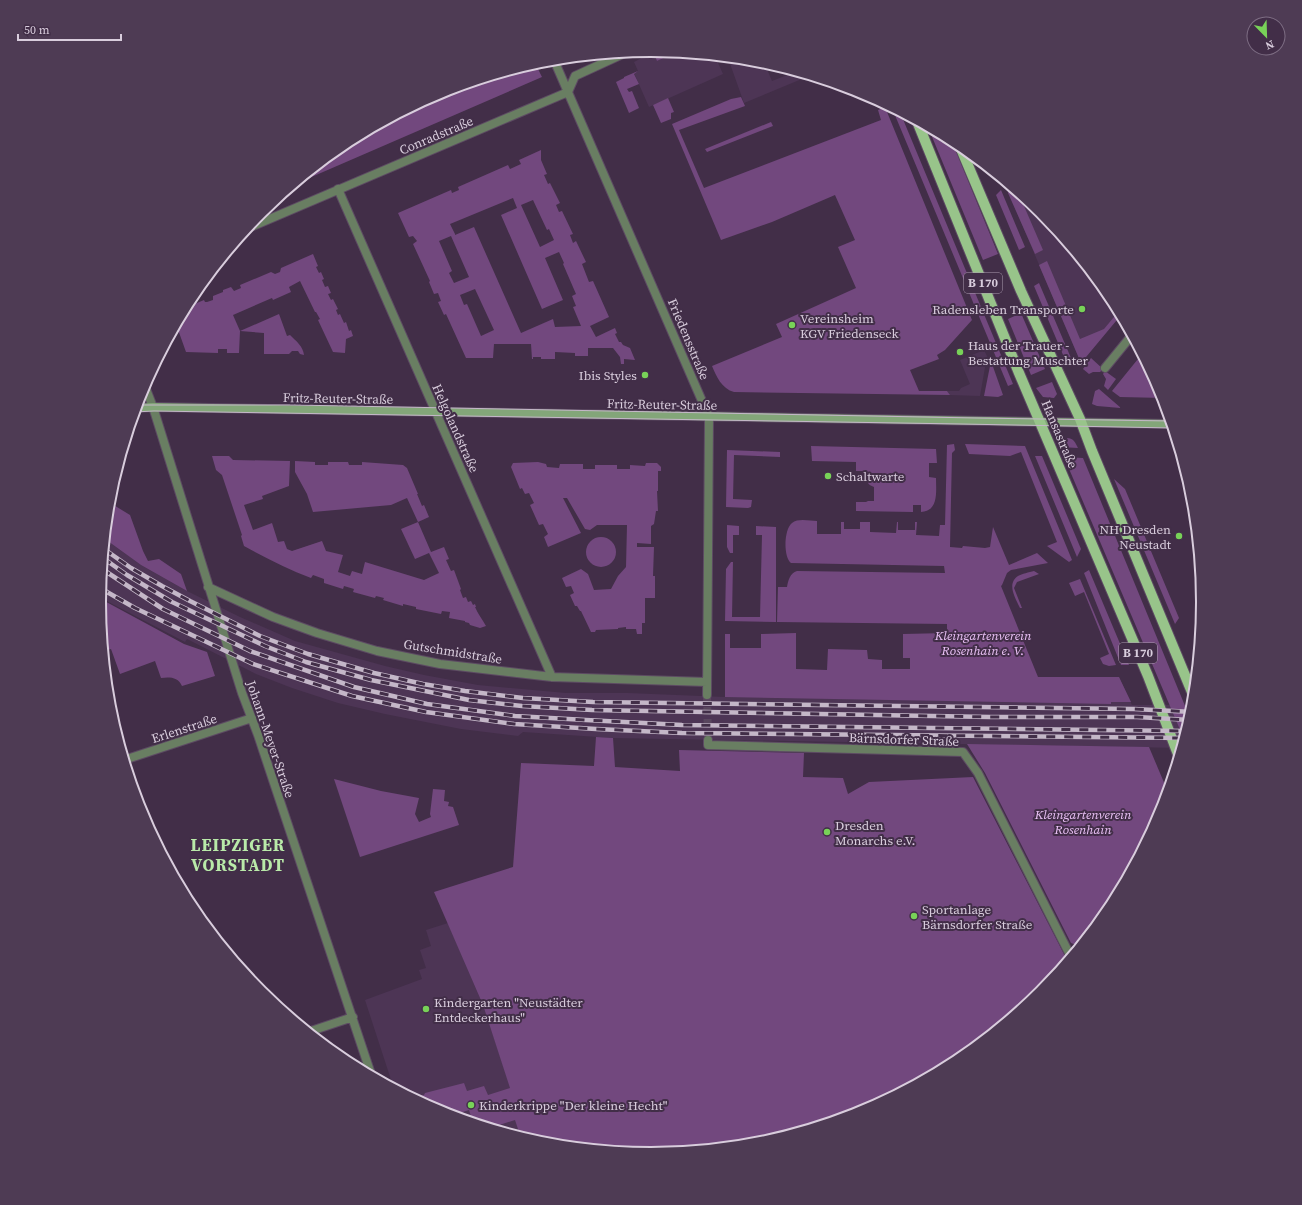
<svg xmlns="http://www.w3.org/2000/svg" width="1302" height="1205" font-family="'Source Serif 4',serif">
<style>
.built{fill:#4d3555}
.green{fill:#72487e;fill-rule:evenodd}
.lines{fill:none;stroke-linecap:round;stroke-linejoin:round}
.street-tunnel{stroke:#59465e;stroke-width:8;stroke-dasharray:8 4;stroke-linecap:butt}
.street-casing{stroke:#5d4b63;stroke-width:10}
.secondary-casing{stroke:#5d4b63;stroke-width:10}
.primary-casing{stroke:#5d4b63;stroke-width:12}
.street{stroke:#697e62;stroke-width:8}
.secondary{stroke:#83a679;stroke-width:8}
.primary{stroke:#98c48a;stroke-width:10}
.tram{stroke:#c4b7c8;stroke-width:1}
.rail-casing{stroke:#c4b7c8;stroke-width:4.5}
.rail{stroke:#422e48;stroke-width:3;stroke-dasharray:9;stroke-linecap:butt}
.poi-dot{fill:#78d258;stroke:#422e48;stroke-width:1.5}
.labels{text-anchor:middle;stroke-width:4;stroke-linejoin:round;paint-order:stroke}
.shield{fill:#422e48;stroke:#ac9db0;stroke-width:1}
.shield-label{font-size:12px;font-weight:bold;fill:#d9cddd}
.street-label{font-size:13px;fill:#d9cddd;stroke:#422e48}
.poi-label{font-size:13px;fill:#d9cddd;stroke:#422e48;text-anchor:start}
.park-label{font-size:13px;font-style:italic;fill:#ebc2f7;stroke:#422e48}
.district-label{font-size:17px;font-weight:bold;letter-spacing:1px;fill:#b9eaa9;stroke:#422e48}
.rim{fill:none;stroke:#d9cddd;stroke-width:2}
</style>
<rect width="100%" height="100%" fill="#422e48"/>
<!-- built -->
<path class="built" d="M653 52 657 61 676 52 715 56 723 74 649 107 634 73 638 71 634 62Z
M728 58 759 61 764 62 772 81 795 72 809 76 744 103Z
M1003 180 1042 212 1111 296 1121 315 1081 363Z
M984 350 987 356 980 396 950 395 947 391H959L961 388 970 384 960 360Z
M105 539 141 565 187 591 240 617 295 641 385 666 424 675 478 685 566 693H628L725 697V674L868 678 1119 677 1132 705H1193V711L1182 748 613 738 523 732 518 736 461 729 385 714 338 703 292 688 256 674 187 639 185 642 99 597Z
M448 923 483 1005 528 1140 439 1113 394 1089 365 1000 422 979 419 970 426 968 420 950 431 946 426 930Z"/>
<!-- green -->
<path class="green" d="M657 51 676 52 657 61 653 52Z
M535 63 542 77 293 185 344 143 440 92Z
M638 71 634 74 639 84 627 89 629 92 632 91 639 108 629 113 616 82 624 78V77Z
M741 97 745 106 679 130 704 188 881 120 878 110 885 107 972 320 945 350 937 355 939 359 910 370 919 391H947L950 395 734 392C722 389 716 376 712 366L782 337 776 324 856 288 838 247 855 240 835 195 772 222 721 240 672 124 731 99Z
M668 98 674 112 671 113V119L661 123 653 105Z
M892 108 900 112 1013 384 1008 386Z
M771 122 773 126 707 152 705 149Z
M928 127 951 139 998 254 983 260Z
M541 150V160L547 174 544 175 548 184 550 183 560 203 556 205 559 212 562 211 573 234 570 235 573 243 576 241 586 262 582 264 589 282 593 281 609 317 590 326 596 337 615 328 617 333 615 334 619 342H621L623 345 630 348 635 360 624 359V364H621L620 357 613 348H588V356H575V353L555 352V359H541V357H533V359H532L531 344H494L493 358H466L446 314 444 315 438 302 441 301 438 293 434 294 429 282 430 281 413 244 417 241 413 236 409 237 398 213 451 190 452 193 459 190 458 187 508 165 510 169 521 164 519 160ZM513 198 517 208 501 215 542 309 563 300 545 258 559 252 564 263 563 264 576 294 572 296 576 306 573 307 581 326 555 327 553 319 521 333 474 227 455 235V234L450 224ZM533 200 547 230 549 229 554 240 540 247 521 205ZM451 236 469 277 454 283 449 273 452 271 439 241ZM475 289 494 330 481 336 467 304 464 305 460 295Z
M1010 186 1024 197 1021 199 1043 250 1035 254 1008 193Z
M1001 190 1025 247 1019 250 996 195Z
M313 254 318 266 316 267 319 273 321 272 324 279 322 280 325 287 328 286 331 293 328 294 331 300 333 299 338 309 336 310 338 315 340 314 344 323 346 322 349 331 351 330 353 336 346 339 345 353 333 352 318 320 320 319 316 312H315L300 281 289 287 291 292 273 300 272 298 233 315 240 331 279 314 287 336 290 335C296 341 303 346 304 355L300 354 298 351H292L289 354H264V333L240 331 239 353H227V349H218V353L186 352 176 324 185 308 204 300 205 302H207L213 300V296L223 292V290L231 287 234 291 241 288 240 285 271 272 275 274 280 272 281 268Z
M1047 261 1080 339 1104 329 1119 311 1121 315 1081 363 1039 265Z
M1039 283 1071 358 1069 361 1066 362 1034 286Z
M1021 313 1045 369 1031 375 1008 319Z
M1142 354 1162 391 1164 398 1120 397 1112 391Z
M1091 358 1103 369 1100 372H1093L1089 374 1083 369Z
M991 361 1003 395 998 397 984 396Z
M1105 371 1116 379 1108 390 1104 386 1106 379 1103 374Z
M1052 382 1057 394 1054 398 1043 397 1036 388Z
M1099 389 1121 408 1097 406 1092 404 1095 391Z
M1060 438C1071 438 1073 437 1078 448L1061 447 1059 441Z
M954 444 955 450 952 453 950 547 962 548 963 546 985 548 990 547 993 527 1009 565 1037 553 1048 563 1011 570 1007 573 1002 585 1001 586 1038 677H1119L1131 702H1111V704L725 697V634H730V648H761V634L796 633V669L827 670 828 649 867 650 868 659 882 660V669H910V658H903V634L947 633V624L777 622 778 587H787C788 581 790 573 797 571L945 573 944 566 791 563C783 557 784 529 792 523 798 518 810 521 817 521V534H841V522H844V529H860V522H870V532L896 533 897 522H898V530H915V522H917L916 535 939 536 940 525H945L947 445Z
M965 444 1025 446 1072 560 1069 562 1047 546 1057 542 1021 452 1010 456 969 454Z
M811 446 936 449 937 463H929V477L936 478C936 491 939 511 921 512V505H913V512L856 511V502H866L868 501H874V487C865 484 867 479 867 471H856V462L812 461Z
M727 450 780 452V457L734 455 733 499 752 500 751 507 748 508 726 507Z
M212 456H229L233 460 290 461 289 486 262 496 263 499 244 505 253 530 272 523 278 542 284 541 287 549 292 551 322 541 326 551 343 555 338 572 350 576 352 571 362 574 365 562 424 580 439 573 429 553 415 559 401 529 418 522 407 498 391 505 313 512 307 494 295 472V461L315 462V465H328V462H348L349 465H362V462L403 465 407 468 418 494H417L422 506 424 505 429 517 418 522 431 552 444 547 449 559 446 560 451 571 454 570 461 589 460 590 463 598 466 597 468 602 471 601 473 605 475 604 476 607H475C478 614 482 619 486 626L480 628 470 625 469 623 465 622V621L449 618 450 612 442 611 441 614 416 609V607L403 604V606L383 600 384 598 376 596 375 598 353 592 354 589 344 586 343 589 324 583V579L313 575 311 578C288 569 266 558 244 546L241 536 242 535 222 475 216 470Z
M1035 456H1042L1081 549 1077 557Z
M1064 457 1083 458 1190 718 1184 739Z
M538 462 546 464 547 467 559 468 560 464H583V469H595V465H617V469H630V465L645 466 646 463H657L661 467V471H658V491H657L658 511H656L654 524 651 526V544L637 543V547H654L653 576H655V598H645V623H642V634H637L636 629H626V627L618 628V629L596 630 595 632H591L581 611H580L577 606H575L570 595 574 593 571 586 566 587 562 578 581 569 588 574 594 590 611 589 618 576 626 567 627 525H597L590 530 585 529 567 498H563L581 533 548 547 544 537 548 534 543 524 539 525 530 505 534 503 529 493 525 494 522 488 520 489 511 467 513 463Z
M1114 479 1125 489 1179 618 1175 624Z
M112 504 130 515 143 551 148 561 159 559 181 574 187 591 141 565 105 539 107 512Z
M727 525 739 526V535H733V553H730L727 547Z
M756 526 776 527V622L725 621 726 569 731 562H733L732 617H760L762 535H756Z
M586 552a15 15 0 1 1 30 0a15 15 0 1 1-30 0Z
M1089 570 1129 665H1121L1084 573Z
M1034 571 1039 574 1017 582 1014 588 1022 608H1020C1016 599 1006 584 1018 576 1022 574 1029 572 1034 571Z
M1080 579 1116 665 1109 666 1103 664 1100 658 1109 654 1084 592 1075 596 1069 583Z
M99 598 184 644 207 652 215 676 182 686C178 677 170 677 161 678L155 661 120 674 111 649 103 651Z
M596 737 613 738 615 767 680 771 679 750 804 753 803 777 843 778 848 794 869 782 973 777 1068 962 1042 993 958 1062 862 1113 759 1144 651 1155 543 1144 521 1138 515 1120 490 1128 473 1123 469 1110 450 1116 439 1113 411 1098 424 1095 425 1093 464 1083 467 1091 484 1086 488 1095 510 1088 483 1005 434 892 513 867 521 763 594 766Z
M967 744 1149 747 1168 792 1161 814 1110 910 1083 942 1076 945 1071 943 985 773Z
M334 779 381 791 419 798 415 814 419 822 431 817 430 814 433 789 445 790 444 801 449 802 448 806 453 807 459 825 360 857Z"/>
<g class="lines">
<!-- street-tunnel -->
<path class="street-tunnel" d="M707 695 708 740"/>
<defs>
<path id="street" d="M554 60 709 417 707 695
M338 189 552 677
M246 229 568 92 575 76 625 53
M1105 368 1132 335
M144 384 153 407 242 693 258 735 372 1077
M208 587 273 617 317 633 377 651 440 664 552 677 707 682
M708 740V745L963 752 978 773 1071 957
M124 760 252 718
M308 1032 353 1017"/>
<path id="secondary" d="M135 408 153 407 1172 424"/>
<path id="primary" d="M917 121 1019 373 1148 676 1179 757
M959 144 1021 291 1080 419 1092 451 1194 697"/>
</defs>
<!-- street casing -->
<use href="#street" class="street-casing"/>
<!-- secondary casing -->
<use href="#secondary" class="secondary-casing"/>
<!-- primary casing -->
<use href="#primary" class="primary-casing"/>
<!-- street -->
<use href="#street" class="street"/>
<!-- secondary -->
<use href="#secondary" class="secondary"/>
<!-- primary -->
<use href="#primary" class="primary"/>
<!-- tram -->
<path class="tram" d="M137 405H293L976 418 1170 421
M134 412 154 411 961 424 1173 428"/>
<defs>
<path id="rail" d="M104 549 131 568 162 586 190 601 260 636 308 654 374 673 423 684 465 691 523 698 593 702 1134 709 1193 712
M103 558 127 575 172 602 265 646 306 662 371 680 469 700 522 706 592 710 990 717H1137L1190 720
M102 569 163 609 250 651 354 687 427 704 515 716 586 720 682 725 1187 731
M100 588 135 608 253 664 352 696 426 712 514 724 596 729 682 733 1184 738"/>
</defs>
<!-- rail casing -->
<use href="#rail" class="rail-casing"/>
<!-- rail -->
<use href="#rail" class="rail"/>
</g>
<!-- markers -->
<g class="poi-dot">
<circle cx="1082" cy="309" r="4"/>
<circle cx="792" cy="325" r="4"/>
<circle cx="960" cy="352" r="4"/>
<circle cx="645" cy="375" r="4"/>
<circle cx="828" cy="476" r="4"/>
<circle cx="1179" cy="536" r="4"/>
<circle cx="827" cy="832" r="4"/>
<circle cx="914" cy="916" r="4"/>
<circle cx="426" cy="1009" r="4"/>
<circle cx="471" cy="1105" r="4"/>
</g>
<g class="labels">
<!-- shield labels -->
<g class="shield">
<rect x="964" y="273" width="38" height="20" rx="3"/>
<rect x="1119" y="643" width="38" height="20" rx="3"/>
</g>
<g class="shield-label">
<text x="983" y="287">B 170</text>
<text x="1138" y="657">B 170</text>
</g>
<!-- street labels -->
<g class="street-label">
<text transform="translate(436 135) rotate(-23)" y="5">Conradstraße</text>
<text transform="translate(689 339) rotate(67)" y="5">Friedensstraße</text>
<text transform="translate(338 398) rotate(1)" y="5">Fritz-Reuter-Straße</text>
<text transform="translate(662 404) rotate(1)" y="5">Fritz-Reuter-Straße</text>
<text transform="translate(456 428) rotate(66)" y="5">Helgolandstraße</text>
<text transform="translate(1060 434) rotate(67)" y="5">Hansastraße</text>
<text transform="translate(453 651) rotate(9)" y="5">Gutschmidstraße</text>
<text transform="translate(184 728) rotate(-18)" y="5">Erlenstraße</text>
<text transform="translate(271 739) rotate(71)" y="5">Johann-Meyer-Straße</text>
<text transform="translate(904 739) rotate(2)" y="5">Bärnsdorfer Straße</text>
</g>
<!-- poi labels -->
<g class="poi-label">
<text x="1074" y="314" text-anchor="end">Radensleben Transporte</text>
<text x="800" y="323">Vereinsheim<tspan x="800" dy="15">KGV Friedenseck</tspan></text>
<text x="968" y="350">Haus der Trauer -<tspan x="968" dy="15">Bestattung Muschter</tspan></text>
<text x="637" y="380" text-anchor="end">Ibis Styles</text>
<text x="836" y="481">Schaltwarte</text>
<text x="1171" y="534" text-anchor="end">NH Dresden<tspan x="1171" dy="15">Neustadt</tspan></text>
<text x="835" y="830">Dresden<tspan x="835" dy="15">Monarchs e.V.</tspan></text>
<text x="922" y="914">Sportanlage<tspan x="922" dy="15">Bärnsdorfer Straße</tspan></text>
<text x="434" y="1007">Kindergarten "Neustädter<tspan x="434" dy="15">Entdeckerhaus"</tspan></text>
<text x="479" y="1110">Kinderkrippe "Der kleine Hecht"</text>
</g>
<!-- park labels -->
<g class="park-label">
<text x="983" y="640">Kleingartenverein<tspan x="983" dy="15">Rosenhain e. V.</tspan></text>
<text x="1083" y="819">Kleingartenverein<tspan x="1083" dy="15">Rosenhain</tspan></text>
</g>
<!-- district labels -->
<g class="district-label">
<text x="238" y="851">LEIPZIGER<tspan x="238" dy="20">VORSTADT</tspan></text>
</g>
</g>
<!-- crop -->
<path d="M0 0H1302V1205H0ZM106 602a545 545 0 1 1 1090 0a545 545 0 1 1-1090 0Z" fill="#4e3b54" fill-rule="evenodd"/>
<path class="rim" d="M106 602a545 545 0 1 1 1090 0a545 545 0 1 1-1090 0Z"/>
<!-- north arrow -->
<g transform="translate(1266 36) rotate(157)"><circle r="19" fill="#422e48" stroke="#7e6e84"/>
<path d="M0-3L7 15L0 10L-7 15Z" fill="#78d258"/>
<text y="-6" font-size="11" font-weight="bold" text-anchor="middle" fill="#d9cddd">N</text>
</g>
<!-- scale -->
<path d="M18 34v6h103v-6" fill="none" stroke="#d9cddd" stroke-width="2"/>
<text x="24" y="34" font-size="12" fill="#d9cddd" stroke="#422e48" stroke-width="3" paint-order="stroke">50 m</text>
</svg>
